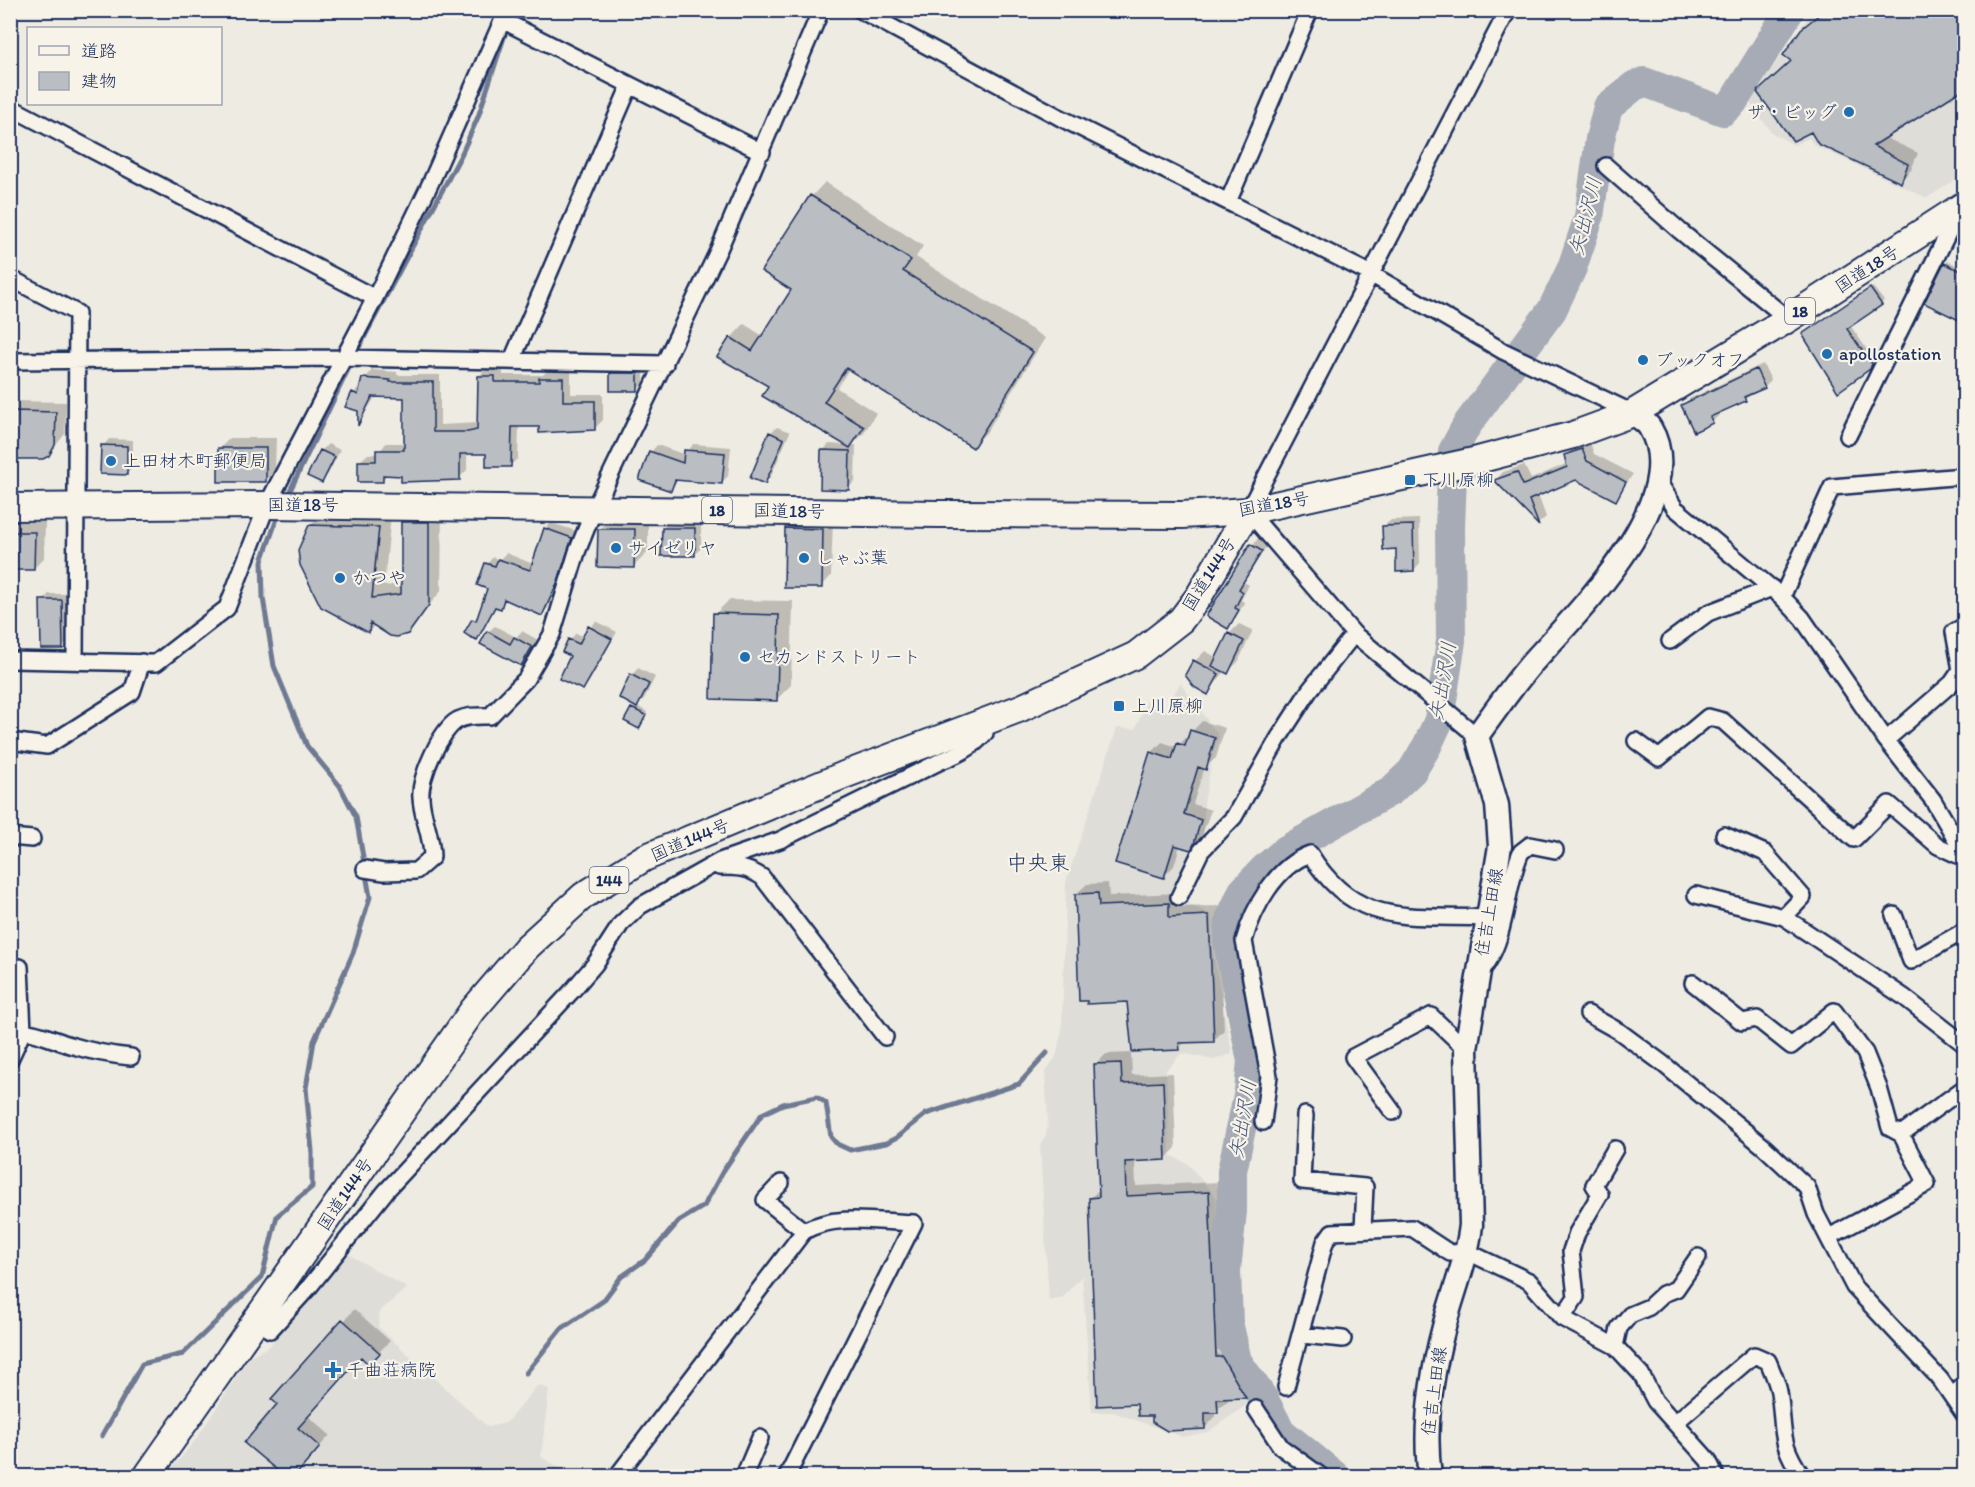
<svg xmlns="http://www.w3.org/2000/svg" width="1975" height="1487" font-family="Itim,'Klee One',sans-serif">
<style>
.built{fill:#deddd8}
.shadow{fill:#0003;fill-rule:evenodd}
.lines{fill:none;stroke-linecap:round;stroke-linejoin:round}
.stream{stroke:#6e7992;stroke-width:5}
.river{stroke:#a6abb5;stroke-width:30}
.building{fill:#babdc2;stroke:#1b2f5e;stroke-width:1.5}
.minor-casing{stroke:#1b2f5e;stroke-width:20}
.secondary-casing{stroke:#1b2f5e;stroke-width:27}
.trunk-casing{stroke:#1b2f5e;stroke-width:30}
.minor{stroke:#f7f3e8;stroke-width:15}
.secondary{stroke:#f7f3e8;stroke-width:22}
.trunk{stroke:#f7f3e8;stroke-width:26}
.poi-dot{fill:#1f6fb2;stroke:#f7f3e8;stroke-width:2}
.labels{text-anchor:middle;stroke-width:4.5;stroke-linejoin:round;paint-order:stroke}
.shield{fill:#f7f3e8;stroke:#5d6a87;stroke-width:1.5}
.shield-label{font-size:16px;font-weight:bold;fill:#1b2f5e}
.poi-label{font-size:18px;fill:#1b2f5e;stroke:#f7f3e8;text-anchor:start}
.street-label{font-size:18px;fill:#1b2f5e;stroke:#f7f3e8}
.water-label{font-size:20px;font-style:italic;fill:#455478;stroke:#f7f3e8}
.quarter-label{font-size:21px;fill:#1b2f5e;stroke:#f7f3e8}
</style>
<rect width="100%" height="100%" fill="#eeebe2"/>
<filter id="ink" filterUnits="userSpaceOnUse"><feTurbulence type="fractalNoise" baseFrequency=".0167" numOctaves="2"/><feDisplacementMap in="SourceGraphic" scale="12" xChannelSelector="R" yChannelSelector="G"/><feConvolveMatrix kernelMatrix="1 2 1 2 8 2 1 2 1" color-interpolation-filters="sRGB"/></filter>
<g filter="url(#ink)">
<!-- built -->
<path class="built" d="M1812 11H1964V174L1927 198 1814 145 1809 138 1794 145 1772 133 1749 102Z
M1180 683 1219 736 1213 754 1204 803V841L1174 897 1212 915 1211 941 1232 1054 1213 1060 1182 1053 1166 1070 1170 1155 1188 1164 1216 1197 1221 1324 1229 1363 1253 1400 1208 1432 1183 1437 1113 1412H1092L1082 1276 1062 1298 1049 1301 1040 1145 1046 1135 1048 1121 1045 1072 1056 1057 1062 1029 1066 882 1117 728 1135 729 1147 701 1166 710Z
M348 1254 407 1288 380 1311 378 1327 488 1427 506 1423 538 1385 549 1389 541 1457 575 1476H166L197 1438 250 1356 270 1346 286 1319Z"/>
<!-- shadow -->
<path class="shadow" d="M1824 10H1964L1884 137 1918 153 1911 170 1901 181 1793 60 1802 30Z
M825 182 923 246 916 257 1045 338 986 433 973 446 849 369 837 388 876 413 864 433 852 445H856L855 482 848 488 823 451 829 444 848 445 771 385 731 338 744 324 763 336 793 290 763 271 812 196Z
M1948 261 1964 269V322L1945 264Z
M1873 287 1884 301 1850 325 1875 361 1869 368 1807 332Z
M1763 364 1771 380 1764 387 1745 399 1718 412 1719 415 1713 421 1695 430 1683 405 1689 399Z
M618 367H644V383L637 390 612 373Z
M487 368H503V375H543L548 370H571V394H603V420L595 428 519 425 518 458 510 466 488 452H467V470L459 478 388 474 382 480 359 462 368 454H378L386 443H406V396H376L359 422V410L354 393 372 370 397 372V375H440V425L479 423V376Z
M10 373H14L13 401 66 402 65 434 48 455 10 452Z
M777 427 790 432 771 476 765 483 770 433Z
M230 438H276L275 470 265 481 220 448Z
M109 439 133 440V467L126 474 103 446Z
M1590 442 1594 454 1633 474 1616 499 1576 478 1538 495 1546 517 1539 523 1496 480 1503 472 1524 465 1531 479 1568 463 1565 456 1573 448Z
M328 444 340 450 328 474 321 481V451Z
M693 444 731 447 728 476 722 482 679 479 671 489 651 452 657 445 686 455Z
M415 510H442L441 591 407 632 375 625 369 631 311 525 324 512 391 514 384 586 402 584V523Z
M614 515 648 516V552L634 566 600 529Z
M797 519H833L831 576 821 587 787 529Z
M1419 519 1420 563 1414 570 1384 526 1391 520Z
M10 522H45L44 558 33 569 10 568Z
M670 522H701V548L694 555 663 528Z
M551 523 577 531 564 573 548 608 542 614 507 599 500 607 497 606 477 638 466 632 479 613 489 588 487 564 493 557 499 560 506 553 533 564 545 529Z
M1258 538 1268 544 1244 582 1249 585 1241 600 1245 603 1228 627 1208 616Z
M49 594H68L69 641 62 647 42 601Z
M729 600 793 601 791 685 777 699 715 614Z
M596 621 617 632 589 682 582 688 570 640 576 633 584 637Z
M1239 624 1253 630 1238 662 1227 672 1225 671 1208 693 1195 661 1205 651 1218 658 1229 634Z
M495 626 516 637 522 631 538 640 521 664 488 632Z
M638 668 655 677 644 699 637 706 647 712 641 724 626 721 636 705 632 675Z
M1202 721 1225 728 1216 758 1204 768 1193 804 1211 810 1201 838 1190 848 1180 845 1174 866 1164 876 1151 753 1162 742 1177 747Z
M1108 883 1109 896 1178 893 1179 907 1219 906 1224 1030 1214 1040 1186 1041 1179 1048 1128 1001 1076 894 1087 884Z
M1131 1053 1132 1075 1173 1073 1176 1148 1165 1159 1135 1160 1136 1186 1219 1182 1226 1347H1233L1255 1386 1245 1396 1228 1397V1401L1215 1411V1417L1205 1428 1153 1414 1138 1402 1090 1198 1101 1188 1096 1064 1106 1054ZM1220 1349 1242 1389H1239L1217 1351Z
M354 1309 390 1341 369 1362 362 1356 308 1416 330 1435 294 1476H287L246 1442Z"/>
<g class="lines">
<!-- stream -->
<path class="stream" d="M286 499 357 351 462 153 478 117 508 25
M526 1373 561 1329 603 1301 621 1277 645 1260 679 1221 704 1206 723 1171 762 1114 783 1104 817 1097 826 1103 831 1137 837 1144 850 1150 886 1143 896 1138 926 1114 1019 1084 1047 1053
M102 1436 142 1364 183 1354 262 1277 277 1216 312 1187V1151L306 1088 314 1041 353 953 370 897 356 817 340 786 307 746 274 666 263 598 262 561 279 513"/>
<!-- river -->
<path class="river" d="M1335 1476 1281 1432 1263 1398 1237 1361 1228 1322 1226 1271 1232 1211V1171L1249 1091 1252 1061 1228 942 1230 920 1243 891 1264 869 1286 850 1391 791 1412 771 1427 746 1439 720 1451 641 1450 527 1453 451 1467 425 1552 310 1572 268 1589 217 1600 139 1608 107 1634 86 1644 82 1723 111 1733 102 1790 10"/>
</g>
<!-- building -->
<path class="building" d="M1825 10H1965V88L1873 146 1908 164 1901 183 1818 144 1811 132 1793 141 1757 92 1791 61 1783 55 1801 29Z
M810 195 911 260 903 271 1033 352 973 448 846 368 824 402 864 427 850 448 762 396 768 386 717 357 730 337 752 351 791 290 761 271Z
M1944 263 1965 273V323L1924 303Z
M1870 288 1882 305 1847 329 1872 364 1870 369 1838 392 1802 334Z
M1756 369 1765 388 1744 397 1746 401 1710 417 1713 423 1694 432 1681 405Z
M610 373H638V391H610Z
M478 376H495V382H539V378H563V401H595V430L539 433V427H512L511 467H486V454H460V480L401 482V476L383 475V482H358V461H376V450H404V398L372 397 358 426V411L345 407 352 392 358 395 362 378 390 380V382H433V432H468L477 430Z
M12 411 56 412 55 445 49 456 43 459H11Z
M769 432 784 439 765 484 750 478Z
M101 445 127 446V475L100 474Z
M218 448H266V482H218Z
M1582 449 1587 461 1626 482 1616 501 1576 480 1529 500 1539 526 1494 480 1517 472 1523 485 1567 467 1564 455Z
M320 450 335 457 322 483 307 476Z
M684 450 725 453 722 484 675 480 671 491 639 480 649 451 683 463Z
M821 450 850 451 849 490 820 489Z
M401 522H429V605L408 634 397 637 390 636 370 623 369 633 321 607 300 565 298 550 309 525 379 527 372 598 401 594Z
M1413 525 1414 571 1396 572V549L1383 550 1382 526Z
M544 528 572 538 558 581 542 616 504 599 501 609 495 607 477 640 470 637 464 633 472 619 476 621 487 589 477 585 485 563 495 566 498 559 530 570Z
M662 528H695V556H661Z
M785 528 823 529 822 588H784Z
M598 529H635L634 568 597 567Z
M10 532H35L34 570H10Z
M1250 544 1262 551 1239 589 1243 592 1235 608 1239 610 1228 629 1206 616Z
M40 600H62L63 649H41Z
M713 613 779 615 777 701 711 699Z
M588 626 612 639 583 690 559 679 570 656 562 652 568 639 579 644Z
M487 631 510 644 514 637 532 647 521 666 480 644Z
M1228 633 1244 641 1228 674 1212 666Z
M1193 660 1219 674 1208 695 1194 687 1185 675Z
M630 674 649 684 637 708 619 698Z
M631 708 646 715 639 729 624 721Z
M1190 730 1215 738 1206 770 1198 767 1184 814 1201 820 1194 844 1191 850 1174 845 1164 878 1115 863 1150 752 1172 759 1177 743 1185 746Z
M1098 893 1099 906 1169 903V917L1209 915 1214 1042 1179 1043 1180 1050 1132 1052 1127 1002 1087 1004V1001H1079L1075 894Z
M1121 1063 1122 1084 1163 1082 1166 1160 1125 1162 1126 1196 1209 1192 1216 1357H1222L1246 1398 1217 1399 1218 1413H1205V1429L1167 1431 1152 1422V1416H1138L1137 1404 1097 1406 1089 1198 1099 1197 1094 1064Z
M342 1319 380 1353 369 1365 361 1357 298 1428 320 1447 295 1476H284L244 1443 277 1404 271 1399Z"/>
<g class="lines">
<defs>
<path id="minor" d="M860 10 1059 117 1369 273 1503 351 1633 413
M502 20 762 152
M10 107 375 298
M1606 166 1680 231 1788 319
M1228 202 1310 10
M10 278 77 313 75 661
M512 360 630 85
M10 361 344 358 665 364
M1848 436 1950 229
M1658 481 1675 508 1782 597 1802 618 1886 740 1933 800 1964 853
M1782 597 1832 487 1964 476
M1670 641 1708 613 1772 588
M10 660 156 663 227 608 267 505 375 298 431 182 507 10
M1477 736 1354 634 1248 511 1508 10
M1886 740 1952 683 1961 670 1954 632 1964 626
M10 741 47 746 132 692 142 662
M1636 741 1659 758 1708 717 1723 721 1854 839 1889 804 1938 846 1964 858
M1724 835 1765 853 1803 897 1784 917 1904 997 1964 1044
M10 837 32 839
M719 867C736 867 747 867 762 877L885 1037
M365 869 384 872 416 871 432 857C432 835 422 818 421 798 419 778 441 729 458 720 468 715 479 716 490 716L526 679 552 634 577 552 595 507 719 249 821 10
M1696 895 1784 917
M1179 897 1201 851 1234 817 1278 739 1309 691 1354 634
M1894 915 1911 961 1964 931
M1486 965C1508 931 1505 888 1521 852L1530 845 1555 850
M1693 983 1742 1022 1757 1019 1791 1046 1834 1011 1865 1053 1879 1088 1890 1128 1901 1134 1927 1184 1829 1237
M1588 1014 1620 1032 1662 1063 1763 1146 1807 1187 1816 1214 1854 1287 1940 1379 1964 1414
M23 1031C40 1033 54 1040 70 1045 90 1051 110 1055 131 1057
M10 1059 23 1031 20 967
M1393 1112 1353 1057 1431 1016 1466 1049
M1305 1115 1302 1181 1365 1187 1363 1229
M1263 1122 1269 1076 1244 941C1253 908 1276 866 1310 854 1357 930 1411 914 1489 918
M1901 1134 1964 1088
M781 1183 765 1200 804 1231
M1562 1318 1576 1297 1571 1251 1577 1233 1600 1194 1594 1185 1615 1149
M257 1323 270 1330 310 1286 386 1191 571 992 595 964 621 924 640 906 720 861 780 840 941 761C959 754 972 748 985 733L983 723
M1302 1335 1343 1339
M1615 1346 1619 1328 1630 1315 1649 1307 1663 1294 1676 1289 1698 1257
M1286 1387 1325 1242 1332 1232 1412 1228 1450 1253 1468 1252 1529 1281 1562 1318 1615 1346 1641 1374 1655 1401 1708 1460 1716 1476
M1952 1396 1964 1385
M1256 1409 1281 1447 1321 1476
M1676 1422 1754 1355 1768 1361C1772 1371 1777 1381 1779 1392 1785 1431 1778 1441 1802 1476
M617 1476 804 1231C836 1213 878 1222 914 1223L787 1476
M744 1476 760 1438"/>
<path id="secondary" d="M1430 1476C1423 1429 1432 1373 1444 1327 1453 1292 1467 1260 1471 1225L1466 1049 1500 846 1497 805 1477 736C1495 711 1512 686 1532 663 1576 614 1693 500 1650 428 1647 422 1639 418 1633 413"/>
<path id="trunk" d="M10 507 267 505 938 514 1182 515 1248 511 1474 461 1573 435 1633 413 1788 319 1964 205
M147 1476 473 1010 527 947 583 896 644 858 844 775 1021 708 1136 655 1181 620 1199 596 1248 511"/>
</defs>
<!-- minor casing -->
<use href="#minor" class="minor-casing"/>
<!-- secondary casing -->
<use href="#secondary" class="secondary-casing"/>
<!-- trunk casing -->
<use href="#trunk" class="trunk-casing"/>
<!-- minor -->
<use href="#minor" class="minor"/>
<!-- secondary -->
<use href="#secondary" class="secondary"/>
<!-- trunk -->
<use href="#trunk" class="trunk"/>
</g>
</g>
<!-- markers -->
<g class="poi-dot">
<circle cx="1849" cy="112" r="6"/>
<circle cx="1827" cy="354" r="6"/>
<circle cx="1643" cy="360" r="6"/>
<circle cx="111" cy="461" r="6"/>
<rect x="1404" y="474" width="12" height="12" rx="3"/>
<circle cx="616" cy="548" r="6"/>
<circle cx="804" cy="558" r="6"/>
<circle cx="340" cy="578" r="6"/>
<circle cx="745" cy="657" r="6"/>
<rect x="1113" y="700" width="12" height="12" rx="3"/>
<path d="M330 1361h6v6h6v6h-6v6h-6v-6h-6v-6h6z"/>
</g>
<g class="labels">
<!-- shield labels -->
<g class="shield">
<rect x="1785" y="298" width="30" height="26" rx="4.5"/>
<rect x="702" y="497" width="30" height="26" rx="4.5"/>
<rect x="589.5" y="867" width="39" height="26" rx="4.5"/>
</g>
<g class="shield-label">
<text x="1800" y="317">18</text>
<text x="717" y="516">18</text>
<text x="609" y="886">144</text>
</g>
<!-- poi labels -->
<g class="poi-label">
<text x="1837" y="118" text-anchor="end">ザ・ビッグ</text>
<text x="1839" y="360">apollostation</text>
<text x="1655" y="366">ブックオフ</text>
<text x="123" y="467">上田材木町郵便局</text>
<text x="1422" y="486">下川原柳</text>
<text x="628" y="554">サイゼリヤ</text>
<text x="816" y="564">しゃぶ葉</text>
<text x="352" y="584">かつや</text>
<text x="757" y="663">セカンドストリート</text>
<text x="1131" y="712">上川原柳</text>
<text x="346" y="1376">千曲荘病院</text>
</g>
<!-- street labels -->
<g class="street-label">
<text transform="translate(1867 269) rotate(-33)" y="6">国道18号</text>
<text transform="translate(1274 504) rotate(-10)" y="6">国道18号</text>
<text x="303" y="511">国道18号</text>
<text transform="translate(789 511) rotate(1)" y="6">国道18号</text>
<text transform="translate(1209 574) rotate(-58)" y="6">国道144号</text>
<text transform="translate(690 840) rotate(-23)" y="6">国道144号</text>
<text transform="translate(1489 912) rotate(-80)" y="6">住吉上田線</text>
<text transform="translate(345 1194) rotate(-56)" y="6">国道144号</text>
<text transform="translate(1434 1391) rotate(-82)" y="6">住吉上田線</text>
</g>
<!-- water labels -->
<g class="water-label">
<text transform="translate(1585 216) rotate(-76)" y="7">矢出沢川</text>
<text transform="translate(1442 681) rotate(-80)" y="7">矢出沢川</text>
<text transform="translate(1242 1119) rotate(-80)" y="7">矢出沢川</text>
</g>
<!-- quarter labels -->
<g class="quarter-label">
<text x="1038" y="870">中央東</text>
</g>
</g>
<!-- margin -->
<rect width="1975" height="1487" fill="none" stroke="#f7f3e8" stroke-width="36"/>
<rect x="18" y="18" width="1939" height="1451" fill="none" stroke="#1b2f5e" stroke-width="2" filter="url(#ink)"/>
<!-- legend -->
<rect x="27" y="27" width="195" height="78" fill="#f7f3e8" stroke="#9fa5b1" stroke-width="1.5"/>
<rect x="39" y="46" width="30" height="9" fill="#f7f3e8" stroke="#9fa5b1" stroke-width="1.5"/>
<text x="81" y="57" font-size="18" fill="#1b2f5e">道路</text>
<rect x="39" y="72" width="30" height="18" fill="#babdc2" stroke="#9fa5b1" stroke-width="1.5"/>
<text x="81" y="87" font-size="18" fill="#1b2f5e">建物</text>
</svg>
